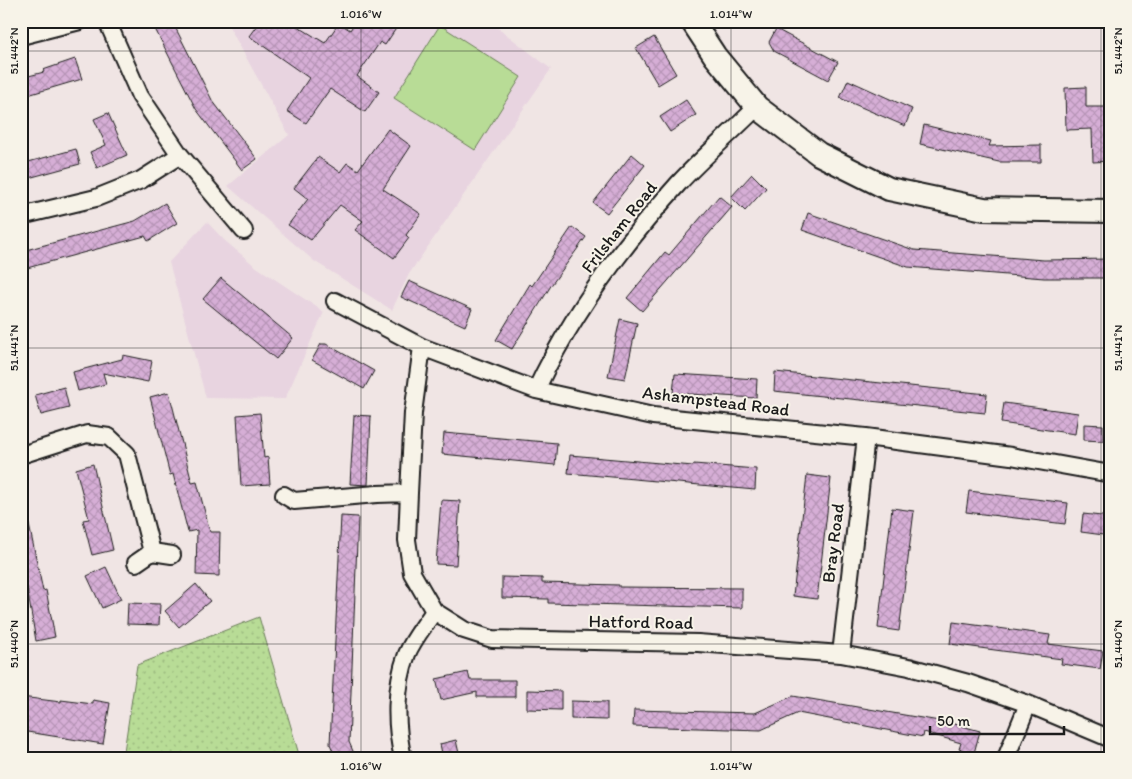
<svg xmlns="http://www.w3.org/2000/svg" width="1132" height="779" font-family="Itim,sans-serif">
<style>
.built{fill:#e8d4e0}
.park{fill:url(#park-dots);stroke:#6a7c59}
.pitch{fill:#b8dc96;stroke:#6a7c59}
.building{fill:url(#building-cross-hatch);stroke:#1c1c1c}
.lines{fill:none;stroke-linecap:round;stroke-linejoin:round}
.street-casing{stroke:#1c1c1c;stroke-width:20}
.secondary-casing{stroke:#1c1c1c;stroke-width:26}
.street{stroke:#f7f3e8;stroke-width:16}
.secondary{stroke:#f7f3e8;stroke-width:22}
.ticks{fill:none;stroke:#1c1c1c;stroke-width:1;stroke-opacity:0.45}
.labels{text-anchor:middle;stroke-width:4;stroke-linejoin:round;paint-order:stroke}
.street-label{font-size:18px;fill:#1c1c1c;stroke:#f7f3e8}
.neatline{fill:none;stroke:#1c1c1c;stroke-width:2}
.ticks-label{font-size:12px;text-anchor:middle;fill:#1c1c1c}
</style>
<defs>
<pattern id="park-dots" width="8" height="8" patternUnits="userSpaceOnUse" patternTransform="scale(1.25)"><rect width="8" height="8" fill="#b8dc96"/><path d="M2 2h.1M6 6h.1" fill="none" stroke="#9ebc81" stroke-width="1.8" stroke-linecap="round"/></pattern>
<pattern id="building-cross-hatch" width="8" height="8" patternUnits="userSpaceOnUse" patternTransform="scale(1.25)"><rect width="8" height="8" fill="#d6aed6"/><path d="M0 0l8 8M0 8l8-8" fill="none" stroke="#b795b7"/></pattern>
</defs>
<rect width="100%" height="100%" fill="#f0e5e4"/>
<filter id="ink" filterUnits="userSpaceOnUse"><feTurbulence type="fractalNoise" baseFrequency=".02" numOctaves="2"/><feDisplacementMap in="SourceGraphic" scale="10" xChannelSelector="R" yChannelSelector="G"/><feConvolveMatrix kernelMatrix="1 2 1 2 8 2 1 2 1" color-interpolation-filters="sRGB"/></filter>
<g filter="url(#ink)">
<!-- built -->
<path class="built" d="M226 21H489L551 69 409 274 392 310 314 261 228 186 289 135Z
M207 222 224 240 255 266 324 312 285 399 206 398 169 262Z"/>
<!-- park -->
<path class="park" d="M259 617 300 758H123L137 665Z"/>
<!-- pitch -->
<path class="pitch" d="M440 25 521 77 475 150 394 98Z"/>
<!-- building -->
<path class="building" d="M151 21H172L212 100 257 159 242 170 196 109Z
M260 21H289L325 43 339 23 350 30 356 21H401L385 45 380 42 357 76 379 92 365 112 330 89 306 123 287 111 309 78 249 36Z
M776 29 838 62 828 80 774 51 769 42Z
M654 37 676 74 658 85 636 48Z
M75 59 82 79 21 97V78L44 72 43 70Z
M848 80 912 109 905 126 840 98Z
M1086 87V107H1111V161L1093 162 1092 129 1066 130 1065 88Z
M686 100 696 115 670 132 660 117Z
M108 113 127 155 97 168 90 152 106 145 94 119Z
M924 125 991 141 989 146 1041 145V162H999L920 144Z
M388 129 411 146 383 189 421 214 406 235 409 238 394 258 355 230 363 221 340 205 311 240 288 225 308 199 294 188 318 157 340 172 347 163 358 170Z
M76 149 80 164 21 180V164Z
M632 154 645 165 607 213 593 203Z
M752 174 766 188 745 211 731 197Z
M719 196 732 207 642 311 627 298 665 252 669 255Z
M165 203 177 223 148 241 145 236 27 268 22 251 135 221Z
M808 213 914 250 1044 260 1111 259V278H1044L908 267 802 230Z
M572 227 586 237 552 284 512 349 496 340 530 284 532 286Z
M221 278 293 338 276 359 203 299Z
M409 281 472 309 465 326 401 297Z
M620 319 637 323 625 379 608 376Z
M321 344H326L374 371 364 389 312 360Z
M123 355 152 361 148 382 103 373 106 384 78 391 73 372 122 359Z
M775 372 987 394 985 413 774 391Z
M675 374 757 379 756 398 673 393Z
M64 387 69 408 41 415 35 395Z
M169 392 192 483 197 482 210 532H220L219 576 196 575 197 530 188 532 173 474 170 475 150 397Z
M1004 403 1078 413 1075 434 1001 423Z
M260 413 264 458 268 457 270 484 241 486 237 415Z
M354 415 371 416 368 485 350 484Z
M1084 424 1103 425V441L1084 440Z
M444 433 557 443 555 465 442 454Z
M570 455 693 466 694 464 756 469 755 490 568 473Z
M93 464 113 550 92 555 83 520 89 519 76 469Z
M807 475 831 478 817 599 793 596Z
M969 491 1068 503 1065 524 966 512Z
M441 500 460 501 456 565 436 564Z
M892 508 914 511 899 631 878 628Z
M1083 514 1111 517V536L1081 532Z
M341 516 358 517 349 742 356 758H336L330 744Z
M28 520 43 591 46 590 55 637 36 641 26 582 21 583V521Z
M106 567 121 599 102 608 87 576Z
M502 577 542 578V583L619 585V587L742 588V608L548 603V599L502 598Z
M196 584 210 601 179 627 165 611Z
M128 603 160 604 159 625 127 624Z
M953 622 1050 635 1048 644 1103 651 1100 669 1061 664 1062 659 950 644Z
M468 672 470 680H515V697H477V692L441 700 436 679Z
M527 690 561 691V710L527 709Z
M793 696 951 723 980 731 974 753 959 749 961 743 924 732 923 737 798 713 761 730 633 726 634 710 755 713Z
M21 697 61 702V700L93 704V700L110 703 103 744 21 731Z
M571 701 607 702V720L571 719Z
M456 740 460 758H443L440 744Z"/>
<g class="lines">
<defs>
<path id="street" d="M107 21 140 96 180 155 244 231
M21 36 80 21
M21 216 96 198 141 180 180 155
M335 301 422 347 536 390 653 416 866 437 1011 456 1111 474
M422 347 413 413 409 493 407 540 412 573 434 611 464 630 492 639 698 643 841 654 909 667 968 683 1028 704 1111 739
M536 390C571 315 623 245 678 184 703 157 731 133 757 107
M21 455 87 434 109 437 127 454 152 552
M284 495 294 501 377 494 409 493
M136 563 152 552 172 555
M841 654 866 437
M403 758C395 725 395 686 407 654 413 639 426 624 434 611
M1006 758 1028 704"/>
<path id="secondary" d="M692 21 715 56 757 107 819 154 889 189 984 209 1111 211"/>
</defs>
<!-- street casing -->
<use href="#street" class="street-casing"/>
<!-- secondary casing -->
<use href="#secondary" class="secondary-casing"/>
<!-- street -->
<use href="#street" class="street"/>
<!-- secondary -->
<use href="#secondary" class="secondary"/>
</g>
</g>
<!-- ticks -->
<path class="ticks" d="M361 21V758M731 21V758M1101 21V758M21 51H1111M21 348H1111M21 644H1111"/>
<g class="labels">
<!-- street labels -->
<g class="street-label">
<text transform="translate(619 227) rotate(-52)" y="6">Frilsham Road</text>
<text transform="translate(716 401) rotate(7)" y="6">Ashampstead Road</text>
<text transform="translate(833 543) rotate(-83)" y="6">Bray Road</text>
<text transform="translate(641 622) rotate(1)" y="6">Hatford Road</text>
</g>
</g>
<!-- margin -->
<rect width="1132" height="779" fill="none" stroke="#f7f3e8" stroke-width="55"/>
<!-- scale -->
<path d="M930 726v8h134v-8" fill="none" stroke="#1c1c1c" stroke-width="2.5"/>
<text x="937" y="726" font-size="15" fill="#1c1c1c" stroke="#f7f3e8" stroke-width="4" paint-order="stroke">50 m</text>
<rect x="28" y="28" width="1076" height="724" class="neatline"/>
<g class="ticks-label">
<text x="361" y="18">1.016°W</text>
<text x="731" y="18">1.014°W</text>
<text transform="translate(14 51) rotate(-90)" y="4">51.442°N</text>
<text transform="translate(1118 51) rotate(-90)" y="4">51.442°N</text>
<text transform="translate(14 348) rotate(-90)" y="4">51.441°N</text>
<text transform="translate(1118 348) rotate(-90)" y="4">51.441°N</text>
<text transform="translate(14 644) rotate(-90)" y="4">51.440°N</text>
<text transform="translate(1118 644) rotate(-90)" y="4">51.440°N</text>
<text x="361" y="770">1.016°W</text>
<text x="731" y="770">1.014°W</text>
</g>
</svg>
